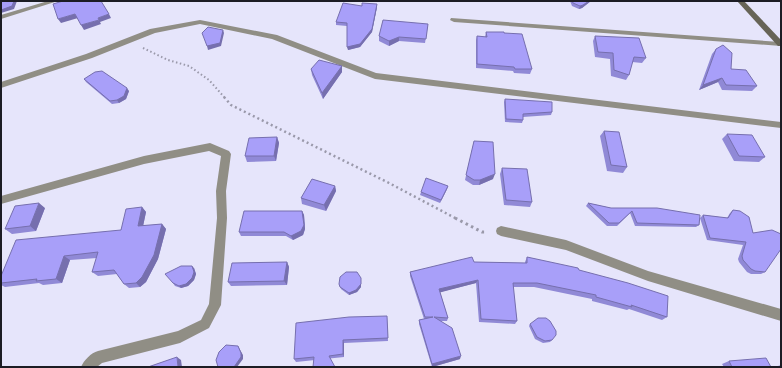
<svg xmlns="http://www.w3.org/2000/svg" width="782" height="368" font-family="'PT Sans Narrow',sans-serif">
<style>
.lines{fill:none;stroke-linecap:round;stroke-linejoin:round}
.path-far2{stroke:#9a99aa;stroke-width:2;stroke-dasharray:1.5 2.5;stroke-linecap:butt}
.path-far1{stroke:#9a99aa;stroke-width:2.5;stroke-dasharray:2 3;stroke-linecap:butt}
.path{stroke:#9a99aa;stroke-width:3;stroke-dasharray:2.5 3.5;stroke-linecap:butt}
.minor{fill:#908e85;fill-rule:evenodd}
.secondary{fill:#676457;fill-rule:evenodd}
.wall{fill:#9089d6}
.shaded-wall{fill:#766fae}
.building{fill:#a89ff9;stroke:#766fae}
</style>
<rect width="100%" height="100%" fill="#e6e5fb"/>
<g class="lines">
<!-- path-far2 -->
<path class="path-far2" d="M143 48 168 60 189 66 209 80 225 98"/>
<!-- path-far1 -->
<path class="path-far1" d="M224 97 231 105 389 183 457 219"/>
<!-- path -->
<path class="path" d="M455 218 482 232H486"/>
<!-- minor -->
<path class="minor" d="M48 1H58L1 19V15Z
M451 18 780 42 781 46 454 22 450 20Z
M200 20 277 35 376 73 781 122V128L375 79 272 39 200 24 155 33 92 58 1 88V82L86 54 150 29Z
M210 143 229 151 231 154 226 191 227 218 221 305 209 328 180 343 102 363 97 367H81C84 360 91 353 98 351L178 331 201 320 209 304 217 218 216 191 221 156 209 151 144 164 1 204V196L144 156Z
M501 226 566 240 648 271 781 309V321L648 281 566 250 501 236 497 234 496 231 497 228Z"/>
<!-- secondary -->
<path class="secondary" d="M737 1H744L781 40V46H778Z"/>
</g>
<!-- wall -->
<path class="wall" d="M570 1H591L582 8 579 9 572 6Z
M377 7 372 32 360 47 348 50 347 26 336 25V22Z
M428 24 425 43 399 41 389 46 379 41V36Z
M486 32 504 33 532 69 530 74 514 73 513 71 476 68V40L477 36 485 37Z
M595 36 646 58 642 63 632 62 629 75 626 80 611 76 610 59 595 57 593 41Z
M716 49 731 69 757 86 752 91 722 90 718 82 699 90 712 54Z
M342 66V72L323 99 312 75 311 69Z
M84 79 129 91 126 99 119 103 112 104 86 82Z
M505 99 552 112 551 115 523 117V120L522 123 505 122 504 102Z
M604 131 627 167 623 173 607 171 600 136Z
M727 134 765 157 759 162 734 161 722 139Z
M277 137 279 143 276 161 247 162 245 156Z
M474 141 493 179 479 185H473L465 180Z
M502 168 532 202 530 207 504 205 500 174Z
M335 186 336 191 326 211 302 204 301 198Z
M448 186 447 189 440 203 420 195 421 192Z
M588 203 611 208 700 218 703 215 727 218 730 213 733 210 753 233 765 272 761 274H751L747 272 739 262 738 259 743 245 707 240 700 218 699 225 696 227 635 226 630 213 617 226H607L586 206Z
M142 207 146 212 143 226 162 224 166 229 158 259 146 282 140 287 129 288 124 284 117 274 98 276 92 272 97 258 70 260 62 283 43 285 39 283 5 287 1 285V276L121 230Z
M45 208 36 231 12 234 5 229Z
M302 211 304 215 305 229 303 235 293 240 286 236H241L239 232Z
M527 257 579 270 667 317 662 320 629 309 627 310 592 301V299L534 287H513L517 321 515 324 479 322 476 283 440 292 448 318 447 321H440L460 359 432 367 419 324V320L424 319 410 276V272L474 262 525 263V262Z
M287 262 289 267 287 285 231 286 228 282Z
M194 268 196 274 194 280 188 286 181 288 175 286 173 283Z
M361 278V287L357 292 349 295 341 289 339 284Z
M387 316 388 341 344 343V357L296 362 294 359Z
M530 324 552 340 550 342 543 343 535 339 529 326Z
M729 361 771 367H724L722 364Z
M781 365V367H776L778 366Z"/>
<!-- shaded-wall -->
<path class="shaded-wall" d="M14 1H17L14 9 1 13V10Z
M589 1H591L582 8 579 9 580 6Z
M377 4V7L372 32 360 47 348 50 347 47Z
M75 14 78 18 61 23 58 19Z
M109 14 111 18 100 22 98 18Z
M99 20 101 24 84 30 81 25Z
M223 30 224 33 221 46 208 50 207 46Z
M399 37V41L389 46V41Z
M342 66V72L323 99 322 93Z
M722 78 718 82 699 90 703 85Z
M127 88 129 91 126 99 119 103 117 100Z
M277 137 279 143 276 161 274 156Z
M495 174 493 179 479 185 480 180Z
M335 186 336 191 326 211 324 205Z
M448 186 447 189 440 203 441 200Z
M39 203 45 208 36 231 30 226Z
M142 207 146 212 142 231 138 226Z
M302 211 304 215 305 229 303 235 293 240 291 236Z
M162 224 166 229 158 259 146 282 140 287 136 283Z
M64 256 70 260 62 283 56 279Z
M287 262 289 267 287 285 284 281Z
M192 266 194 268 196 274 194 280 188 286 181 288 179 286Z
M361 278V287L357 292 349 295V293Z
M478 280 476 283 438 293 439 289Z
M343 340 344 343V357L343 354Z
M238 346 239 348 243 355V359L237 367H234Z
M461 356 460 359 432 367V364Z
M177 357 181 360 182 367H178Z"/>
<!-- building -->
<path class="building" d="M1 1H14L12 6 1 10Z
M63 1H101L109 14 98 18 99 20 81 25 75 14 58 19 53 4Z
M572 1H589L583 5 580 6 573 3Z
M343 3 362 6V3L377 4 372 29 360 44 347 47V23L336 22Z
M383 20 428 24 426 39 399 37 389 41 379 36Z
M208 27 223 30 220 43 207 46 202 33Z
M486 32H504V33L522 34 532 69H515L514 67 477 64V36L487 37Z
M595 36 639 38 646 58 634 57 629 75 614 70 613 53 598 52Z
M723 45 732 53 731 69 746 70 757 86 726 85 722 78 703 85 716 49Z
M319 60 342 66 322 93 311 69Z
M102 71 127 88 124 96 117 100 110 101 84 79 95 72Z
M505 99 552 102V112L523 114V120L506 119Z
M604 131 619 132 627 167 611 165Z
M727 134 752 135 765 157 739 156Z
M277 137 274 156H245L249 138Z
M474 141 493 142 495 174 480 180H474L466 175Z
M502 168 527 169 532 202 506 200Z
M426 178 448 186 441 200 421 192Z
M312 179 335 186 324 205 301 198Z
M39 203 30 226 5 229 15 206Z
M588 203 611 208H657L700 215 699 225 637 223 632 211 619 223H609Z
M142 207 138 226 162 224 154 255 142 277 136 283 124 284 114 270 92 272 98 252 64 256 56 279 36 281 37 279 1 283V276L16 240 121 230 126 209Z
M733 210 740 211 749 217 753 233 772 230 781 234V249L765 272 755 271 751 269 743 260 742 256 746 242 710 238 703 215 728 218Z
M244 211H302L304 225 301 231 291 236 284 232H239Z
M472 257 474 262 527 263V257L578 268 579 270 628 283 668 296 667 317 631 305 632 307 596 297V295L537 283H513L517 321 481 319 478 280 439 289 448 318 434 317 452 328 461 356 432 364 419 320 433 317H425L410 272Z
M287 262 284 281 228 282 232 263Z
M181 266H192L194 272 192 278 186 284 179 286 173 283 165 274Z
M346 272H357L361 278V284L356 290 349 293 340 287 339 284 340 277Z
M387 316 388 338 343 340V354L329 356 335 367H313L314 357 294 359 296 323 349 317Z
M538 318H546L550 321 556 331V335L552 340 545 341 537 337 530 324Z
M226 345 238 346 241 353V357L234 367H218L216 360 219 352Z
M177 357 178 367H148Z
M766 358 771 367H732L729 361Z"/>
<!-- border -->
<rect width="782" height="368" fill="none" stroke="#1c1c24" stroke-width="4"/>
</svg>
